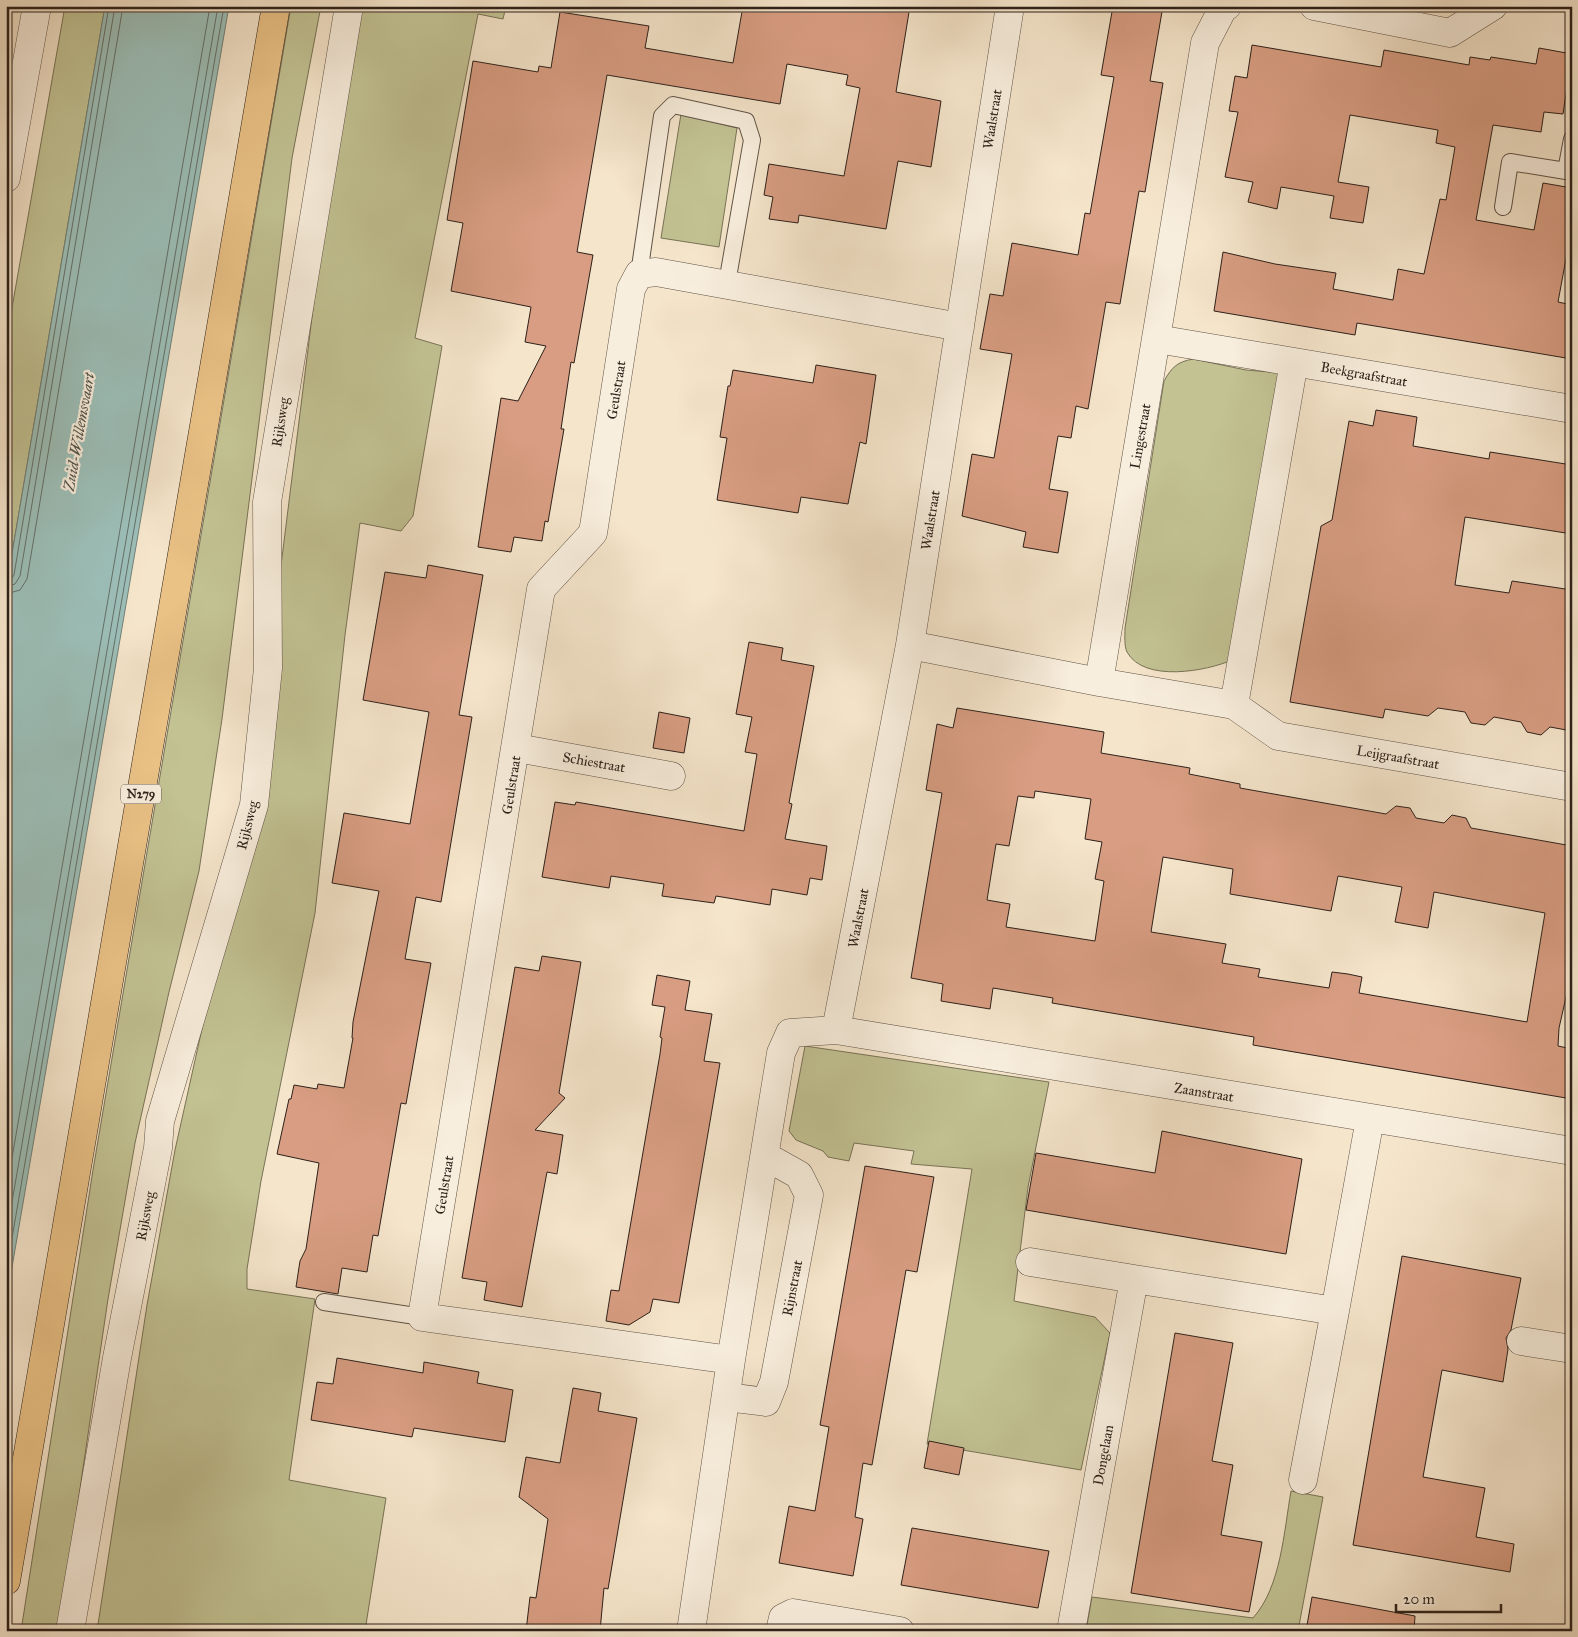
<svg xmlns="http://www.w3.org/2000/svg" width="1578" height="1637" font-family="'IM FELL Great Primer',serif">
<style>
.green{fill:#c2c293;stroke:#787256}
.water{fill:#9cbfb8;stroke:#708079}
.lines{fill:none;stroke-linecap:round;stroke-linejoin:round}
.shore{stroke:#647069;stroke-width:1}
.building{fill:#d89d82;stroke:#2d211a;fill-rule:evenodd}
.service-casing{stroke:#5f5246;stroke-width:18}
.minor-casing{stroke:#5f5246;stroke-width:29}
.tertiary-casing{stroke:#5f5246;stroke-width:29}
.primary-casing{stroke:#2d211a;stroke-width:29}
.service{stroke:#f8eedd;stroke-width:16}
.minor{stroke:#f8eedd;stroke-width:28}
.tertiary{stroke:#f8eedd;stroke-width:28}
.primary{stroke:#eac286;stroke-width:28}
.labels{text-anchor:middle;stroke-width:4.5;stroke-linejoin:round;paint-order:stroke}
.shield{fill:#f8eedd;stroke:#6a5e54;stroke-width:1}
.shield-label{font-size:12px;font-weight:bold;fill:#2d211a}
.street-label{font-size:14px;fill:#2d211a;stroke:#f8eedd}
.water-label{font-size:15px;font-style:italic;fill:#4e5049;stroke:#f8eedd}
</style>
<rect width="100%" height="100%" fill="#f5e5cb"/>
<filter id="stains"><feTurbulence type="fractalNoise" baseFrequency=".004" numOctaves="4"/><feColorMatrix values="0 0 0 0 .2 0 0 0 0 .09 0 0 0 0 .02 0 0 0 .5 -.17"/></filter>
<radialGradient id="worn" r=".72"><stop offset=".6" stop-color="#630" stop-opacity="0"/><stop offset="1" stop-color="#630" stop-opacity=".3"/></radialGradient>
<!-- green -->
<path class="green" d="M6 6H12L6 40Z
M65 6H105L6 589V342Z
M291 6H321L292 158 222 719 199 871 169 992 135 1143 108 1299 59 1631H21L93 1170Z
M361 6H506L503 19 478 14 415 338 442 346 413 516 401 531 360 523 345 635 315 913 261 1181 247 1269V1289L315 1299 289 1480 386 1498 365 1631H97L147 1305 175 1150 206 1011 261 726 331 165Z
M681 114 737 128 719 247 661 238Z
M1193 359 1246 370 1282 373 1232 660C1207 671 1144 683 1127 652 1124 646 1125 635 1125 628L1164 381C1172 367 1177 362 1193 359Z
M805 1046 1049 1082 1028 1187 1014 1301 1095 1317 1110 1333 1081 1470 927 1444 972 1169 911 1164 914 1151 854 1143 849 1161 828 1157 823 1151 796 1140 789 1131Z
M1291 1491 1323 1497 1298 1631H1086L1092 1597 1253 1618C1281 1587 1284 1531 1291 1491Z"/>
<!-- water -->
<path class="water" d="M105 6H229L6 1302V589Z"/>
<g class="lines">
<!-- shore -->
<path class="shore" d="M6 581 11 580 14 575 109 6
M6 587 15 584 20 576 115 6
M6 594 20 590 27 579 123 6
M6 1193 210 6
M6 1237 218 6
M6 1273 224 6"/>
</g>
<!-- building -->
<path class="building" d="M743 6H910L896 92 941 101 931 167 898 161 886 229 799 215 798 223 769 219 773 197 764 195 769 164 844 176 860 88 846 85 848 75 787 64 780 104 607 75 577 252 593 255 574 363 571 362 561 429H564L548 522 545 521 542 541 514 537 511 552 478 547 501 398 518 401 546 346 525 342 531 307 451 291 463 223 447 220 473 61 538 72 539 66 551 68 560 12 649 26 645 48 733 63Z
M1113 6H1163L1150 81 1163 83 1145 192 1139 191 1120 304 1106 302 1088 409 1076 406 1071 438 1058 436 1049 489 1068 492 1058 553 1023 547 1026 532 962 516 972 454 994 458 1012 354 980 349 990 294 1003 296 1012 243 1078 255 1085 213 1090 214 1114 77 1101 75Z
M1252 45 1381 67 1384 50 1469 65 1470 57 1490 60 1491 57 1536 64 1539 48 1572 54 1563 114 1544 112 1541 132 1493 125 1476 220 1534 230 1543 183 1572 188V226L1558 302 1572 305V359L1357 323 1355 335 1214 311 1223 252 1275 264 1336 273 1333 289 1393 300 1398 269 1424 274 1440 199 1446 200 1455 147 1436 143 1438 130 1350 115 1338 182 1369 187 1363 223 1330 218 1334 196 1281 187 1277 209 1248 202 1253 182 1225 177 1238 112 1229 111 1235 76 1247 78Z
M816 365 876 375 866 444 860 442 848 504 801 497 798 513 717 500 727 438 720 437 728 386H730L733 370 813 383Z
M1376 410 1417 417 1413 446 1489 459 1490 452 1572 465V534L1465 517 1455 585 1509 593 1512 581 1572 590V731L1550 727 1541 735 1527 732 1521 722 1494 717 1485 725 1471 723 1465 712 1438 708 1428 716 1385 709 1383 718 1290 702 1321 526 1332 520 1349 421 1373 426Z
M428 565 483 575 459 715 472 717 441 902 416 897 405 959 431 963 406 1104 401 1103 378 1236 373 1235 367 1272 342 1268 338 1294 296 1287 300 1261 306 1249 319 1163 277 1154 289 1099H291L294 1085 317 1089 318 1084 344 1088 353 1038H352L353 1022 379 891 332 883 344 813 410 824 429 712 363 700 385 572 426 578Z
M749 642 783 648 781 660 814 666 789 803 792 804 785 839 827 846 822 880 810 878 807 895 772 889 770 905 716 896 714 903 662 896 664 884 611 876 609 888 542 877 555 802 575 805 576 802 744 831 757 754 745 752 752 717 736 714Z
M957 708 1104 732 1101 753 1190 768 1189 774 1240 784V788L1386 814 1396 806 1410 808 1416 818 1444 823 1452 815 1466 818 1471 828 1572 846V971L1559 1028 1558 1046 1572 1049V1099L1253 1045 1254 1037 1052 1003 1053 998 993 988 990 1009 941 1001 943 984 911 978 942 793 926 790 937 724 953 728ZM1035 791 1091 799 1085 839 1102 842 1095 879 1104 881 1095 941 1006 927 1010 904 987 900 996 844 1009 846 1018 796 1034 798ZM1163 857 1233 869 1230 894 1331 911 1338 876 1402 887 1395 922 1428 928 1434 892 1545 913 1527 1022 1359 993 1362 977 1348 974 1332 972 1329 988 1258 977 1260 969 1222 963 1226 944 1151 932Z
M659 712 690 718 684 753 653 748Z
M542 956 581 962 559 1093 565 1098 535 1130 563 1135 557 1174 547 1172 522 1307 484 1300 487 1282 462 1278 515 967 539 971Z
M657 975 690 981 685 1010 712 1014 704 1061 720 1063 679 1303 653 1299 650 1312 629 1325 606 1321 611 1290 619 1291 660 1054 662 1038 660 1037 665 1007 652 1005Z
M1162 1131 1302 1159 1286 1254 1026 1210 1036 1153 1155 1173Z
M865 1166 934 1177 917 1272 906 1270 872 1465 863 1463 855 1517 863 1519 853 1576 779 1563 789 1506 815 1511 829 1427 820 1425Z
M1402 1256 1521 1278 1511 1330 1506 1338 1508 1349 1503 1382 1442 1370 1423 1477 1485 1488 1476 1537 1514 1544 1510 1572 1353 1545Z
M1175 1333 1233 1343 1212 1461 1233 1465 1221 1535 1262 1542 1249 1612 1131 1593Z
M337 1358 423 1373 424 1362 479 1372 477 1383 513 1390 505 1442 414 1428 412 1437 311 1420 317 1382 333 1384Z
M573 1388 601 1393 598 1411 637 1418 608 1589 604 1588 600 1631H526L530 1597 536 1598 548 1519 519 1497 526 1457 560 1463Z
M929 1441 964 1448 959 1475 924 1468Z
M912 1528 1049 1551 1038 1608 901 1585Z
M1312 1597 1415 1616 1414 1631H1306Z"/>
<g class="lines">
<defs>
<path id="service" d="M1503 207 1510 162 1566 171 1572 139
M639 274 662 116 673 105 746 121 752 140 727 283
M324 1302 422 1317"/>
<path id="minor" d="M1314 6 1450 33 1493 6
M1157 339 1572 409
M910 645 1099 682 1205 43 1223 8 1227 6
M1099 682 1234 705 1278 736 1572 787
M1234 705 1294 362
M517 748 671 776
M836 1030 910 645 1010 6
M1030 1262 1134 1279
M1521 1341 1572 1349
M731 1360 422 1317 541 589 593 533 631 289 639 274 656 272 960 327
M727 1397 766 1402 774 1382 809 1195 799 1175 765 1156
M1303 1480 1335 1311
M70 1631 117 1358 158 1148 160 1121 254 805 268 668 267 502 349 6
M691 1631 731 1360 781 1053 790 1033 836 1030 1572 1151
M780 1631 783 1618 793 1613 900 1631
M1071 1631 1134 1279 1335 1311 1370 1119"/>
<path id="tertiary" d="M6 178 37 6"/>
<path id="primary" d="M6 1581 276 6"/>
</defs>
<!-- service casing -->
<use href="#service" class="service-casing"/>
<!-- minor casing -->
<use href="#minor" class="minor-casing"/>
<!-- tertiary casing -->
<use href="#tertiary" class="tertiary-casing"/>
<!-- primary casing -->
<use href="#primary" class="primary-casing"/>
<!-- service -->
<use href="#service" class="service"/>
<!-- minor -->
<use href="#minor" class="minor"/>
<!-- tertiary -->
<use href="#tertiary" class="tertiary"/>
<!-- primary -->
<use href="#primary" class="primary"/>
</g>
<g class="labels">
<!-- shield labels -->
<rect class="shield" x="121" y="784.5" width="40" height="19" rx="4"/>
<g class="shield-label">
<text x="141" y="798">N279</text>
</g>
<!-- street labels -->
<g class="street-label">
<text transform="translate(992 119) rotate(-81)" y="5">Waalstraat</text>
<text transform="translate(1364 374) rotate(10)" y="5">Beekgraafstraat</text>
<text transform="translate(616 390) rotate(-81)" y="5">Geulstraat</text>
<text transform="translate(280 422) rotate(-81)" y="5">Rijksweg</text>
<text transform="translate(1140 436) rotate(-80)" y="5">Lingestraat</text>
<text transform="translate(930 520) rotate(-81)" y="5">Waalstraat</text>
<text transform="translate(1398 757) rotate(10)" y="5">Leijgraafstraat</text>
<text transform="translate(594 762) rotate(10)" y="5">Schiestraat</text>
<text transform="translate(511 785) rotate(-81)" y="5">Geulstraat</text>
<text transform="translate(247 825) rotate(-76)" y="5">Rijksweg</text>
<text transform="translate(858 918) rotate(-79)" y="5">Waalstraat</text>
<text transform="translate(1204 1092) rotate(9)" y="5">Zaanstraat</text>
<text transform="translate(444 1185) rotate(-81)" y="5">Geulstraat</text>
<text transform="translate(145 1216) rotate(-79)" y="5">Rijksweg</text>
<text transform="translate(792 1288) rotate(-79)" y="5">Rijnstraat</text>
<text transform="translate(1103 1455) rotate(-80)" y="5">Dongelaan</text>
</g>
<!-- water labels -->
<g class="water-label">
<text transform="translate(79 432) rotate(-80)" y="5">Zuid-Willemsvaart</text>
</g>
</g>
<!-- margin -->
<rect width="1578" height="1637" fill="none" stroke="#f5e5cb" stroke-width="25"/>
<rect x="8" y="8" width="1563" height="1622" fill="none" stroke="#2d211a" stroke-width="2.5"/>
<rect x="12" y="12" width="1553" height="1612" fill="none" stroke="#2d211a"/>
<!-- scale -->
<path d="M1396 1604v8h105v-8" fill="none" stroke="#2d211a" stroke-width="2.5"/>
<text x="1403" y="1604" font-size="15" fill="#2d211a" stroke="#f8eedd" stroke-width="4" paint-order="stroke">20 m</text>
<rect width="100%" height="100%" filter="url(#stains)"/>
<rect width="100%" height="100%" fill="url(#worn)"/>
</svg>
